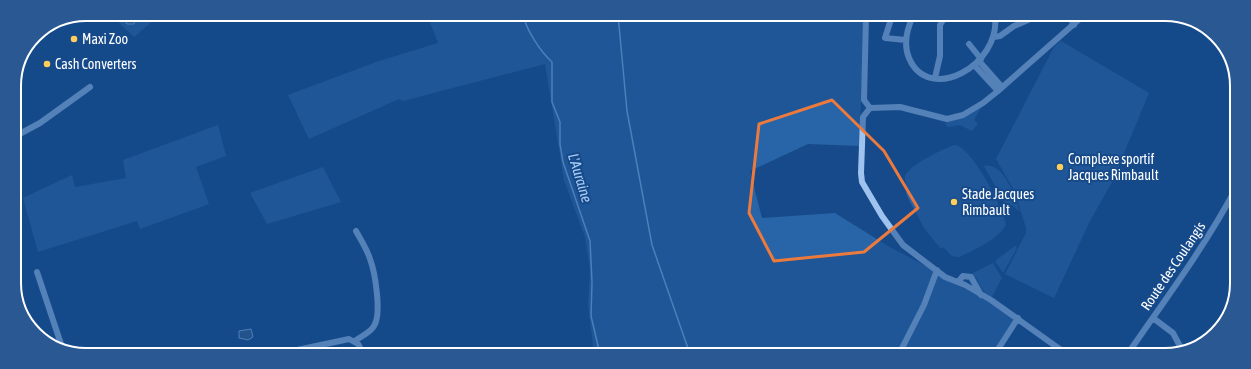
<svg xmlns="http://www.w3.org/2000/svg" width="1251" height="369" font-family="'Asap Condensed',sans-serif">
<style>
.green{fill:#2864a8}
.water{fill:#365d8c;stroke:#90bef2}
.lines{fill:none;stroke-linecap:round;stroke-linejoin:round}
.stream{stroke:#90bef2;stroke-width:1.5}
.minor{stroke:#9ec3ef;stroke-width:6}
.marked{fill:none;stroke:#ed7a3d;stroke-width:3;stroke-linejoin:round}
.poi-dot{fill:#ffce5b;stroke:#164a8a;stroke-width:1.5}
.labels{text-anchor:middle;stroke-width:4;stroke-linejoin:round;paint-order:stroke}
.poi-label{font-size:14px;fill:#fff;stroke:#164a8a;text-anchor:start}
.street-label{font-size:14px;fill:#fff;stroke:#164a8a}
.water-label{font-size:15px;font-style:italic;fill:#a9cdf6;stroke:#164a8a}
.rim{fill:none;stroke:#fff;stroke-width:2}
</style>
<rect width="100%" height="100%" fill="#164a8a"/>
<!-- green -->
<path class="green" d="M110 14H161L134 37Z
M427 15 865 16 859 146 808 144 750 171 762 218 835 213 888 246 937 272 940 277 1017 314 993 354H594L588 304 590 269 585 237 564 180 545 64 403 101 399 99 309 139 288 95 379 61 438 43Z
M1061 41 1149 93 1112 182 1090 221 1054 298 1005 274 1026 233V228L1014 190 996 159 1054 47Z
M981 108 974 120 978 124 972 131 960 125 948 127 945 124 947 122Z
M218 125 226 156 196 167 209 204 140 229 137 221 38 252 23 198 72 175 75 187 126 178 123 160Z
M954 145C972 146 1002 207 1006 224 1002 237 970 253 958 257L952 256 943 247 941 249 924 228 907 196 906 192 909 191C907 186 904 180 905 176 909 165 943 149 954 145Z
M984 166C1005 162 1014 196 1020 212L1013 206 1005 204Z
M323 167 341 202 267 224 250 193Z
M1015 246 1017 248 1003 273 995 261Z
M993 263 1002 278 992 297C979 292 981 279 971 274Z"/>
<!-- water -->
<path class="water" d="M122 14H133L135 19 134 24H127Z
M251 329 253 337 248 340 239 338V331Z"/>
<g class="lines">
<!-- stream -->
<path class="stream" d="M523 15C527 31 540 51 552 62V102L560 122V144L563 162 590 241 592 282 591 316 600 354
M618 15 627 111 652 245 690 354
M420 353 431 349 439 348 508 349 531 352 600 353"/>
<!-- minor -->
<path class="minor" d="M866 16 864 100 870 108
M892 16 885 38 906 40
M913 16C907 29 903 44 909 58 929 105 1001 65 995 16
M1069 16 1074 25
M994 37 1000 36 1014 26 1037 16
M969 44 981 59
M979 61 1002 87
M974 65 998 91
M935 78 940 56V25L943 20 955 16
M870 108 863 117 861 173 862 182 882 216 903 245 945 277 965 285 991 300 1068 355
M870 108 900 107 947 119 963 115 983 103 998 91 1083 16
M14 137 40 123 90 87
M37 272 63 350
M958 282 963 276 971 277 981 295
M1153 318 1173 333 1182 350
M355 341C361 336 370 333 374 326 382 314 375 272 370 259 367 249 361 240 356 231
M156 353 184 351 239 353
M283 353 349 339 358 344 363 353
M899 354 924 305 937 270
M995 354 1018 318
M1127 355C1164 301 1204 248 1235 190"/>
</g>
<!-- marked area -->
<path d="M0 0H1251V369H0ZM832 100 884 151 918 208 864 252 774 261 749 213 759 124Z" fill="#164a8a" fill-opacity=".55" fill-rule="evenodd"/>
<path class="marked" d="M832 100 884 151 918 208 864 252 774 261 749 213 759 124Z"/>
<!-- markers -->
<g class="poi-dot">
<circle cx="74" cy="39" r="4"/>
<circle cx="47" cy="64" r="4"/>
<circle cx="1060" cy="167" r="4"/>
<circle cx="954" cy="202" r="4"/>
</g>
<g class="labels">
<!-- poi labels -->
<g class="poi-label">
<text x="82" y="44">Maxi Zoo</text>
<text x="55" y="69">Cash Converters</text>
<text x="1068" y="164">Complexe sportif<tspan x="1068" dy="16">Jacques Rimbault</tspan></text>
<text x="962" y="199">Stade Jacques<tspan x="962" dy="16">Rimbault</tspan></text>
</g>
<!-- street labels -->
<g class="street-label">
<text transform="translate(1173 266) rotate(-56)" y="5">Route des Coulangis</text>
</g>
<!-- water labels -->
<g class="water-label">
<text transform="translate(580 178) rotate(73)" y="5">L'Auraine</text>
</g>
</g>
<!-- crop -->
<path d="M0 0H1251V369H0ZM86 21H1165A65 65 0 0 1 1230 86V283A65 65 0 0 1 1165 348H86A65 65 0 0 1 21 283V86A65 65 0 0 1 86 21Z" fill="#295893" fill-rule="evenodd"/>
<path class="rim" d="M86 21H1165A65 65 0 0 1 1230 86V283A65 65 0 0 1 1165 348H86A65 65 0 0 1 21 283V86A65 65 0 0 1 86 21Z"/>
</svg>
